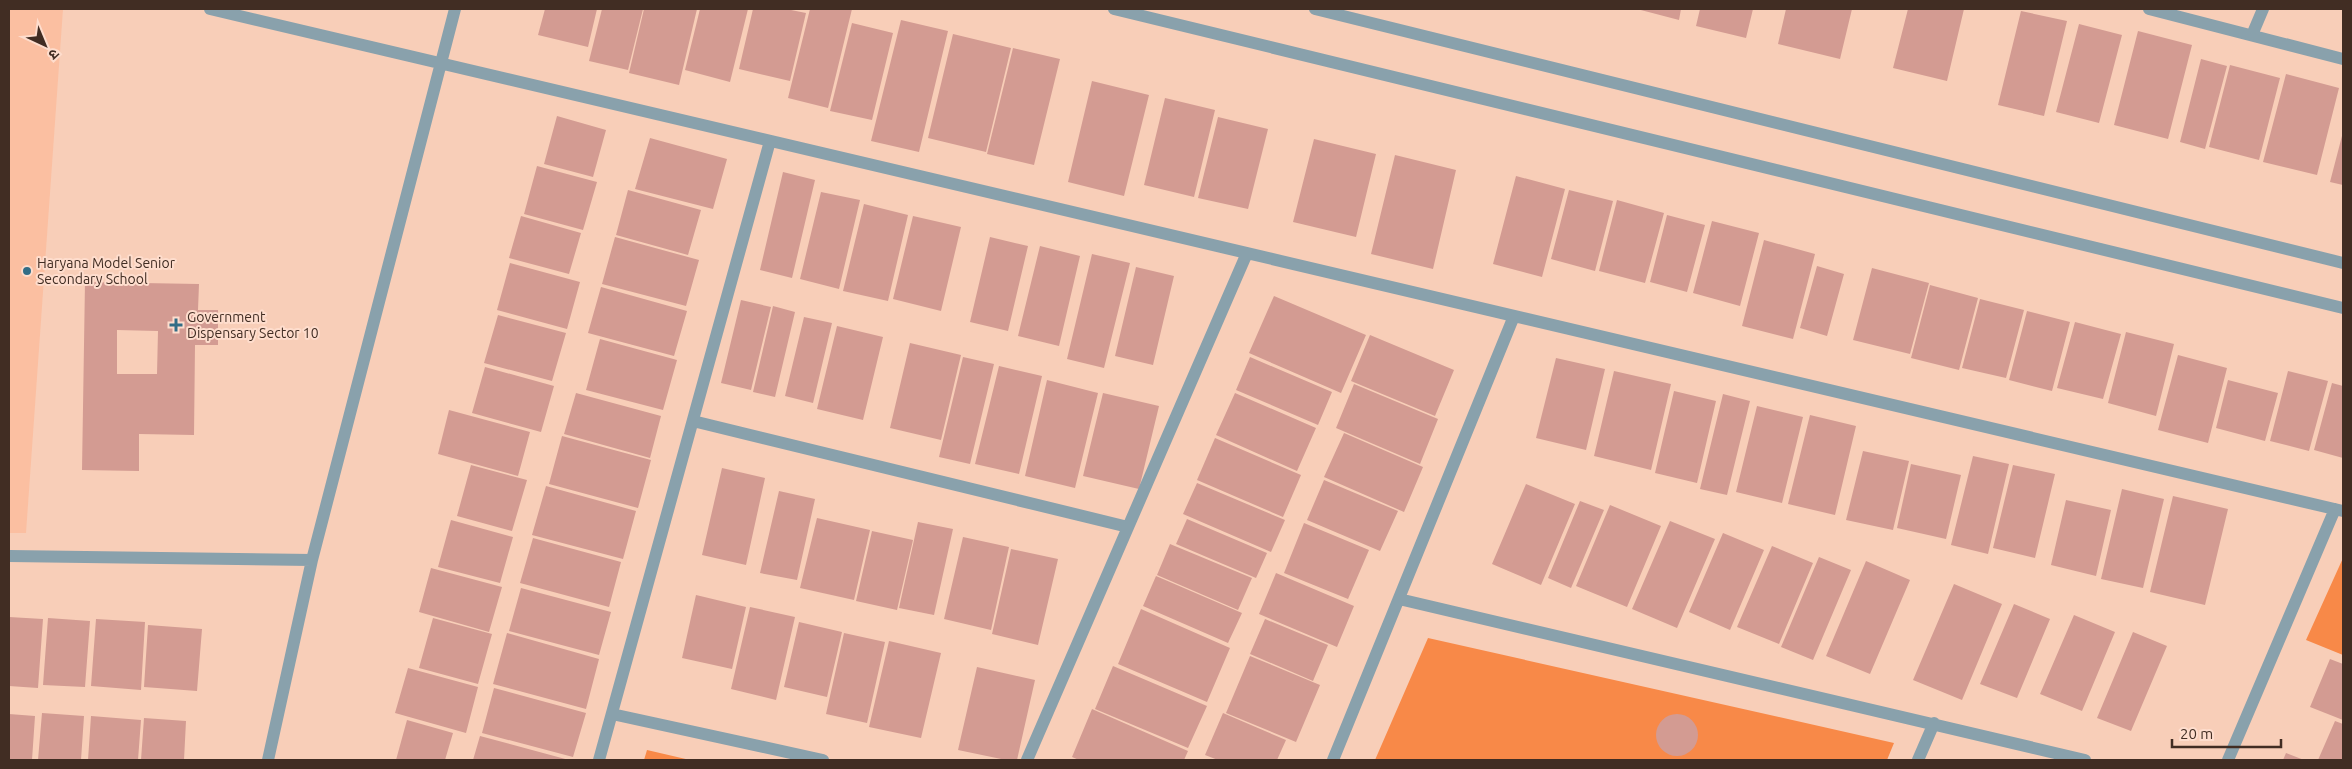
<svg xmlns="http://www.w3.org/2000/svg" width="2352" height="769" font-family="Ubuntu,'Noto Sans Devanagari',sans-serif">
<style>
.built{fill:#fbbfa1}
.green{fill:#f88948}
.building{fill:#d39b92;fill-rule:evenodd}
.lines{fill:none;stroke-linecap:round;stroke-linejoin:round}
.minor{stroke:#89a1ac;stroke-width:12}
.poi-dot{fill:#336d86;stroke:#feddcd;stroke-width:2}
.labels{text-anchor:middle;stroke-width:4;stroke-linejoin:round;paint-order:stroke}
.poi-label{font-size:14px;fill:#412d23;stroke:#feddcd;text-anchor:start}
</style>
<rect width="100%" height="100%" fill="#f8ceb8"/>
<!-- built -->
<path class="built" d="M9 9H63L26 533H9Z"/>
<!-- green -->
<path class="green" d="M2343 558V655L2306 640Z
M1428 638 1894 743 1887 760H1375Z
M647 750 690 760H644Z"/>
<!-- building -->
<path class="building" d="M545 9H597L588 47 538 35Z
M602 9H643L628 70 589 61Z
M644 9H697L679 85 629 73Z
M700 9H748L730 82 685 70Z
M753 9H786L806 13 790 81 739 69Z
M810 9H852L828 108 788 98Z
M1637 9H1681L1679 20Z
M1700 9H1753L1746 38 1696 26Z
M1786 9H1852L1840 59 1778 44Z
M1908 9H1964L1947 81 1893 68Z
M2021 11 2067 21 2044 116 1998 105Z
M901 20 948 31 919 152 871 141Z
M852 23 893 33 872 120 830 111Z
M2079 24 2122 35 2099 123 2056 112Z
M2138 31 2192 45 2168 139 2114 125Z
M953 34 1011 48 986 152 928 138Z
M1013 48 1060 59 1034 165 987 154Z
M2201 59 2227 66 2205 149 2180 142Z
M2230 65 2280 78 2259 160 2209 147Z
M2286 74 2339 88 2317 175 2263 162Z
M1092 81 1149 95 1124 196 1068 182Z
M1165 98 1215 110 1194 197 1144 185Z
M557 116 606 130 593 177 544 164Z
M1218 117 1268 129 1248 209 1198 198Z
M2343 132V185L2330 182Z
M650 138 727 159 713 209 635 189Z
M1314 139 1376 154 1356 237 1293 222Z
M1395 155 1456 170 1433 269 1371 254Z
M537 166 597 182 583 230 524 214Z
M783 172 815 180 792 278 760 270Z
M1516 176 1565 189 1542 277 1493 264Z
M628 190 701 210 688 255 616 235Z
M1569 190 1613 201 1595 271 1551 259Z
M821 192 860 200 839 289 800 279Z
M1617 200 1664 213 1645 283 1599 271Z
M864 204 908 215 888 301 843 291Z
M1667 215 1705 225 1687 292 1650 282Z
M521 216 581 233 569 274 509 258Z
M913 216 961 227 941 311 893 299Z
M1712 221 1759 233 1740 306 1693 293Z
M615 237 699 260 686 306 602 284Z
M990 237 1028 246 1008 331 970 322Z
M1764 240 1815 254 1793 339 1742 326Z
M1040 246 1080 256 1059 346 1018 336Z
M1092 254 1130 263 1104 368 1067 359Z
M510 263 580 282 567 329 497 310Z
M1817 266 1844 274 1827 336 1800 328Z
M1136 267 1174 276 1153 365 1115 356Z
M1872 268 1929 283 1910 354 1853 340Z
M85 282 199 284 198 310H218V345H195L194 435 139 434V471L82 470ZM117 330 158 331 157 374H117Z
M1930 285 1978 298 1959 370 1911 358Z
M601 287 687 311 674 356 588 333Z
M1274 296 1366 335 1341 393 1249 353Z
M1980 299 2024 310 2006 378 1962 368Z
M741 300 771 307 751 390 721 383Z
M773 306 795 312 775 397 753 392Z
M2027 311 2070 322 2052 391 2009 380Z
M498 315 566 333 552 381 484 363Z
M804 317 832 323 813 403 785 396Z
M2075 322 2121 334 2103 399 2057 388Z
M837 326 883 337 863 420 817 409Z
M2126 332 2174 344 2156 416 2108 403Z
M1370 335 1454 370 1435 416 1351 381Z
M600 339 677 360 663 410 586 390Z
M910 343 961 355 941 440 890 428Z
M2178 355 2227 368 2208 443 2158 430Z
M963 357 994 364 970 464 939 457Z
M1250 357 1332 392 1318 425 1236 390Z
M1556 358 1605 369 1586 450 1536 438Z
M999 366 1042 376 1019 474 975 464Z
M485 367 554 386 541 432 472 413Z
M1614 371 1671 384 1651 470 1594 456Z
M2288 371 2328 381 2309 451 2270 441Z
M1047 380 1098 393 1075 488 1025 476Z
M2228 380 2278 393 2265 441 2216 428Z
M2332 383 2343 386V458L2314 450Z
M1354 384 1438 419 1420 464 1336 428Z
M1674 391 1716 401 1697 483 1655 473Z
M576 393 661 416 650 458 564 434Z
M1103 393 1159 406 1139 489 1083 476Z
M1235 393 1316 428 1297 471 1216 435Z
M1723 394 1750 401 1727 495 1700 489Z
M1757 406 1803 417 1782 503 1736 492Z
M449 410 530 432 518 476 438 454Z
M1810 415 1856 426 1835 515 1788 504Z
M1344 433 1423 467 1404 512 1324 477Z
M562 436 651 460 638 508 549 484Z
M1215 438 1301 475 1283 517 1197 480Z
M1863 451 1909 461 1893 530 1846 520Z
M1973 456 2009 464 1988 554 1951 545Z
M1911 464 1961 475 1946 539 1897 528Z
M471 465 527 480 512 531 457 516Z
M2013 465 2055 474 2035 558 1993 548Z
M722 468 765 478 746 565 702 555Z
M1324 480 1398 511 1380 551 1307 520Z
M1197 483 1285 520 1271 552 1183 514Z
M1526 484 1575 504 1541 585 1492 564Z
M546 486 636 511 623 559 532 535Z
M2122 489 2164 499 2143 588 2101 579Z
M779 491 815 499 797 580 760 573Z
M2173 496 2228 509 2205 605 2150 592Z
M2066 500 2111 510 2096 576 2051 565Z
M1580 501 1604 510 1571 588 1548 578Z
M1610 505 1661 526 1627 607 1576 586Z
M817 518 870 530 854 600 800 588Z
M1187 519 1267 553 1256 578 1176 544Z
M451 520 513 537 500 583 438 567Z
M1670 521 1715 539 1677 628 1632 609Z
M918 522 953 529 934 615 899 608Z
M1304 523 1369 550 1348 599 1284 573Z
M872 531 913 540 897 610 856 601Z
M1723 533 1764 550 1730 630 1689 612Z
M963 537 1009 547 991 630 944 619Z
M533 538 621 562 609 607 520 583Z
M1170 544 1252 578 1238 610 1157 575Z
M1772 546 1813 563 1779 644 1737 627Z
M1011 549 1058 559 1038 645 992 634Z
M1819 557 1851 570 1813 660 1781 647Z
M1866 561 1910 580 1870 674 1826 656Z
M431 568 502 587 489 632 419 612Z
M1276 573 1354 606 1337 647 1259 614Z
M1156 576 1242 613 1228 643 1143 606Z
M1954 584 2002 604 1962 700 1913 680Z
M521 588 611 612 599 655 509 631Z
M696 595 746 607 732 669 682 658Z
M2014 604 2050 619 2017 698 1980 684Z
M750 607 795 617 776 700 731 689Z
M1141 609 1230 648 1207 702 1118 664Z
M2074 615 2115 632 2082 711 2040 694Z
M9 617 43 619 38 688 9 686Z
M48 618 90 621 85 687 43 685Z
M433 618 492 634 478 684 419 668Z
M96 619 145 622 141 690 91 686Z
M1265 619 1328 645 1313 681 1250 654Z
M799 622 842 632 827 697 784 687Z
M148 625 202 629 197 691 144 687Z
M2133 632 2167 646 2131 731 2097 718Z
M507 633 599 659 586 709 493 684Z
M844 633 885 642 867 723 826 714Z
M889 641 941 653 921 738 869 727Z
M1250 656 1320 685 1296 742 1226 713Z
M2330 659 2343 664V720L2310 707Z
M1113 666 1207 706 1188 748 1095 709Z
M977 667 1035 680 1017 760H1006L958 750Z
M408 668 478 687 466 733 395 713Z
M494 688 586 713 573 757 482 733Z
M1092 709 1188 751 1184 760H1079L1072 757Z
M42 713 84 716 81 760H38Z
M1223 713 1286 740 1277 760H1218L1205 755Z
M9 714 35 716 32 760H9Z
M1656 735a21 21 0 1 1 42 0a21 21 0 1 1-42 0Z
M91 716 141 720 138 760H88Z
M144 718 186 721 184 760H141Z
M407 720 453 733 445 760H396Z
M2335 721 2343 724V760H2318Z
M480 736 569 760H473Z
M2286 753 2304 760H2283Z"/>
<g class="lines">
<!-- minor -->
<path class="minor" d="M210 9 2343 511
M1114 9 2343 308
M1315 9 2343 263
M2149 9 2343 59
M2252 35 2263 9
M693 421 1128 527
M9 556 312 560
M1399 599 2085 760
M612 714 823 760
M268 760 312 560 455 9
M599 760 770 141
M1027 760 1247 253
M1333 760 1514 316
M1918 760 1934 723
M2228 760 2335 509"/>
</g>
<!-- markers -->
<g class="poi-dot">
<circle cx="27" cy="271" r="5"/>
<path d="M173.5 317.5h5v5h5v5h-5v5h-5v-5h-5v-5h5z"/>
</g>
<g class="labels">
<!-- poi labels -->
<g class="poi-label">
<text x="37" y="268">Haryana Model Senior<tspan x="37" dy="16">Secondary School</tspan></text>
<text x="187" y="322">Government<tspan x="187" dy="16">Dispensary Sector 10</tspan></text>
</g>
</g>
<!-- border -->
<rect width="2352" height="769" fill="none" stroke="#412d23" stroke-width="20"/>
<!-- north arrow -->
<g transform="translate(45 45) rotate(136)" stroke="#feddcd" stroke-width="4" paint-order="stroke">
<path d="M0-4L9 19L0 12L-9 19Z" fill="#412d23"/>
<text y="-8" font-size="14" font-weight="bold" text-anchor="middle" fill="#412d23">उ</text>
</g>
<!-- scale -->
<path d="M2172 739v8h109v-8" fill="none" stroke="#412d23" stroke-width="2.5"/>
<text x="2180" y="739" font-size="15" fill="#412d23" stroke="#feddcd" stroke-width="4" paint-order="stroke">20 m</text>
</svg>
